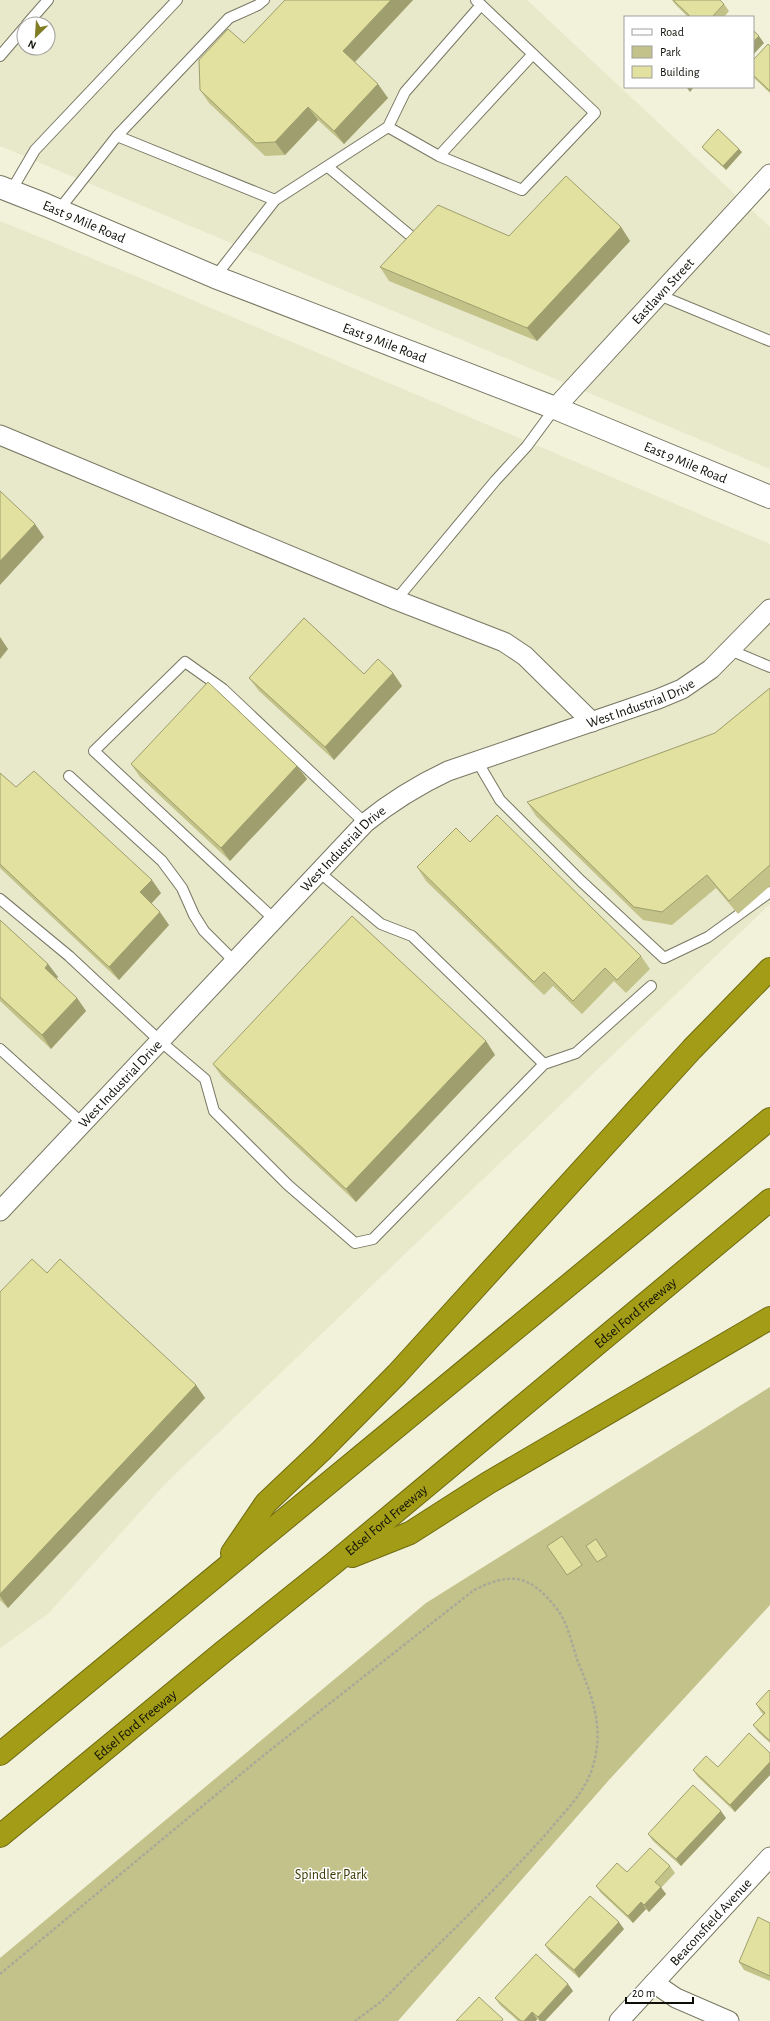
<svg xmlns="http://www.w3.org/2000/svg" width="770" height="2021" font-family="'Alegreya Sans',sans-serif">
<style>
.built{fill:#e8e8ca;fill-rule:evenodd}
.green{fill:#c3c28b}
.lines{fill:none;stroke-linecap:round;stroke-linejoin:round}
.service-casing{stroke:#787763;stroke-width:12}
.minor-casing{stroke:#787763;stroke-width:21}
.secondary-casing{stroke:#787763;stroke-width:24}
.motorway-casing{stroke:#6f6a11;stroke-width:24}
.path{stroke:#a9a997;stroke-width:2.5;stroke-dasharray:3 2;stroke-linecap:butt}
.service{stroke:#fff;stroke-width:10}
.minor{stroke:#fff;stroke-width:19}
.secondary{stroke:#fff;stroke-width:22}
.motorway{stroke:#a39c16;stroke-width:22}
.wall{fill:#c2c289}
.shaded-wall{fill:#9e9e6f}
.building{fill:#e2e19f;stroke:#9e9e6f}
.labels{text-anchor:middle;stroke-width:3;stroke-linejoin:round;paint-order:stroke}
.street-label{font-size:14px;fill:#0e0e07;stroke:#fff}
.park-label{font-size:14px;fill:#3a3803;stroke:#fff}
</style>
<rect width="100%" height="100%" fill="#f2f2db"/>
<!-- built -->
<path class="built" d="M0 0H527L770 227V469L0 146ZM24 24H48V48H24Z
M0 221 145 280 770 544V904L167 1482 48 1614 0 1648Z"/>
<!-- green -->
<path class="green" d="M770 1387V1605L609 1780 398 2021H0V1958L426 1603Z"/>
<g class="lines">
<defs>
<path id="service" d="M264 0 258 5 229 18 117 136 275 200
M27 24 48 0
M0 56 24 28
M388 127 405 92 481 5
M439 156 533 54
M328 167 418 242
M11 191 35 150 177 0
M58 211 117 136
M215 277 275 200 388 127 439 156 522 190 595 113 476 0
M659 295 770 341
M396 600 495 481 527 446 555 408
M730 650 770 667
M477 761 500 800 581 881 664 958 708 937 770 892
M69 776 162 861 182 888 194 915 204 931 235 962
M0 899 69 956 160 1041 205 1079 214 1111 288 1185 355 1243 373 1239 544 1064 412 936 381 924 319 872
M275 920 94 751 185 662 223 689 365 823
M0 1049 82 1123
M544 1064 576 1053 651 986"/>
<g id="minor">
<path id="s1" d="M555 408 770 174"/>
<path d="M0 435 396 600 504 642 525 656 592 722"/>
<path id="s2" d="M0 1211 365 823C392 801 416 786 448 771L658 699 682 689 711 669 770 609"/>
<path d="M654 1983 676 1998 729 2021"/>
<path id="s3" d="M619 2021 770 1857"/>
</g>
<g id="secondary">
<path id="s4" d="M0 187 46 205 215 277 555 408 770 497"/>
</g>
<g id="motorway">
<path d="M232 1553 266 1503 321 1451 397 1374 692 1049 770 969"/>
<path d="M352 1556 410 1533 488 1483 770 1318"/>
<path d="M0 1754 770 1119"/>
<path id="s5" d="M0 1836 223 1652 334 1563 770 1200"/>
</g>
</defs>
<!-- service casing -->
<use href="#service" class="service-casing"/>
<!-- minor casing -->
<use href="#minor" class="minor-casing"/>
<!-- secondary casing -->
<use href="#secondary" class="secondary-casing"/>
<!-- motorway casing -->
<use href="#motorway" class="motorway-casing"/>
<!-- path -->
<path class="path" d="M0 1974 264 1755 474 1590C513 1571 530 1575 557 1609 568 1623 572 1645 578 1662 593 1698 605 1730 592 1769 584 1794 563 1813 547 1833 495 1891 437 1945 382 2001L355 2021"/>
<!-- service -->
<use href="#service" class="service"/>
<!-- minor -->
<use href="#minor" class="minor"/>
<!-- secondary -->
<use href="#secondary" class="secondary"/>
<!-- motorway -->
<use href="#motorway" class="motorway"/>
</g>
<!-- wall -->
<path class="wall" d="M285 0H413L355 62 388 98 344 144 318 120 285 155 265 156 209 103 200 90Z
M672 0H720L724 4 729 11 724 17H688L675 4Z
M770 46V93L753 77V60Z
M702 147 742 152 726 170 704 150Z
M621 227 630 241 537 341 389 281 380 267 509 236Z
M393 673 402 686 334 760 259 691 249 678Z
M770 688V886L738 914 716 888 672 925 643 920 536 816 527 802 715 733Z
M131 764 297 766 307 779 230 861 140 777Z
M0 773 16 787 161 893 151 904 169 925 119 980 0 868Z
M470 842 641 956 650 969 626 993 614 981 582 1014 553 986 544 995 426 881 417 867Z
M0 920 48 964 58 977 56 979 77 998 86 1011 51 1049 0 1001Z
M486 1041 495 1055 356 1202 222 1077 213 1064Z
M47 1273 196 1385 205 1398 8 1608 0 1600V1292Z
M562 1536 587 1573 572 1583 547 1546Z
M596 1539 610 1559 600 1566 597 1562Z
M770 1691V1743L758 1732 753 1725 763 1714 761 1712 756 1704Z
M770 1753V1775L735 1812 698 1777 693 1770 718 1767Z
M726 1818 681 1866 653 1841 648 1834Z
M670 1866 675 1873 661 1888 666 1894 649 1912 646 1909 633 1923 601 1893 596 1886 627 1872Z
M770 1923V1981L744 1970 739 1962Z
M624 1929 579 1978 550 1952 545 1945Z
M573 1991 545 2021H539L537 2019 536 2021H518L500 2005 495 1998Z"/>
<!-- shaded-wall -->
<path class="shaded-wall" d="M391 0H413L352 65 343 51Z
M759 36 764 43 753 55V42Z
M378 84 388 98 344 144 334 131Z
M688 87H694L690 92 687 88Z
M308 107 318 120 285 155 275 142Z
M739 149 742 152 726 170 723 166Z
M621 227 630 241 537 341 527 328Z
M35 524 44 537 0 585V561Z
M0 637 8 649 0 659Z
M393 673 402 686 334 760 325 747Z
M297 766 307 779 230 861 221 848Z
M152 880 161 893 149 906 140 892Z
M160 912 169 925 119 980 109 967Z
M48 964 58 977 54 982 45 968Z
M77 998 86 1011 51 1049 42 1035Z
M486 1041 495 1055 356 1202 346 1189Z
M196 1385 205 1398 8 1608 0 1596V1594Z
M770 1762V1775L735 1812 730 1805Z
M721 1811 726 1818 681 1866 676 1859Z
M661 1887 666 1894 649 1912 644 1905Z
M641 1902 646 1909 633 1923 628 1916Z
M619 1922 624 1929 579 1978 574 1970Z
M568 1984 573 1991 545 2021H540L538 2017Z
M532 2012 537 2019 536 2021H524Z"/>
<!-- building -->
<path class="building" d="M285 0H391L343 51 378 84 334 131 308 107 275 142 256 143 200 90 199 60 228 29 244 43Z
M673 0H720L724 4 712 17H691Z
M753 30 759 36 753 42Z
M768 44 770 46V91L753 75V60Z
M718 129 739 149 723 166 702 147Z
M566 176 621 227 527 328 380 267 438 205 509 236Z
M0 491 35 524 0 561Z
M304 618 364 674 378 659 393 673 325 747 249 678Z
M208 682 297 766 221 848 131 764Z
M770 688V865L729 901 707 875 662 912 634 907 527 802 715 733Z
M34 771 152 880 140 892 160 912 109 967 0 864V773L16 787Z
M497 815 641 956 617 980 605 968 573 1001 544 972 534 982 417 867 456 828 470 842Z
M352 916 486 1041 346 1189 213 1064Z
M0 920 48 964 45 968 77 998 42 1035 0 997Z
M32 1259 47 1273 60 1259 196 1385 0 1594V1292Z
M562 1536 582 1565 567 1575 547 1546Z
M596 1539 607 1556 597 1562 586 1546Z
M769 1690 770 1691V1741L753 1725 765 1713 756 1704Z
M749 1733 770 1753V1762L730 1805 693 1770 706 1756 718 1767Z
M693 1785 721 1811 676 1859 648 1834Z
M650 1848 670 1866 655 1882 661 1887 644 1905 641 1902 628 1916 596 1886 617 1863 627 1872Z
M590 1896 619 1922 574 1970 545 1945Z
M758 1917 770 1923V1976L739 1962Z
M536 1954 568 1984 538 2017 532 2012 524 2021H521L495 1998Z
M479 1997 503 2019 502 2021H456Z"/>
<g class="labels">
<!-- street labels -->
<g class="street-label">
<text dy="5" stroke="none"><textPath href="#s4" startOffset="91">East 9 Mile Road</textPath></text>
<text dy="5" stroke="none"><textPath href="#s1" startOffset="159">Eastlawn Street</textPath></text>
<text dy="5" stroke="none"><textPath href="#s4" startOffset="415">East 9 Mile Road</textPath></text>
<text dy="5" stroke="none"><textPath href="#s4" startOffset="739">East 9 Mile Road</textPath></text>
<text dy="5" stroke="none"><textPath href="#s2" startOffset="835">West Industrial Drive</textPath></text>
<text dy="5" stroke="none"><textPath href="#s2" startOffset="499">West Industrial Drive</textPath></text>
<text dy="5" stroke="none"><textPath href="#s2" startOffset="175">West Industrial Drive</textPath></text>
<text dy="5" stroke="none"><textPath href="#s5" startOffset="823">Edsel Ford Freeway</textPath></text>
<text dy="5" stroke="none"><textPath href="#s5" startOffset="499">Edsel Ford Freeway</textPath></text>
<text dy="5" stroke="none"><textPath href="#s5" startOffset="175">Edsel Ford Freeway</textPath></text>
<text dy="5" stroke="none"><textPath href="#s3" startOffset="135">Beaconsfield Avenue</textPath></text>
</g>
<!-- park labels -->
<g class="park-label">
<text x="331" y="1879">Spindler Park</text>
</g>
</g>
<!-- legend -->
<rect x="624" y="16" width="130" height="72" fill="#ffffff" stroke="#9f9f9c"/>
<rect x="632" y="29" width="20" height="6" fill="#ffffff" stroke="#9f9f9c"/>
<text x="660" y="36" font-size="12" fill="#0e0e07">Road</text>
<rect x="632" y="46" width="20" height="12" fill="#c3c28b" stroke="#9f9f9c"/>
<text x="660" y="56" font-size="12" fill="#0e0e07">Park</text>
<rect x="632" y="66" width="20" height="12" fill="#e2e19f" stroke="#9f9f9c"/>
<text x="660" y="76" font-size="12" fill="#0e0e07">Building</text>
<!-- north arrow -->
<g transform="translate(36 36) rotate(205)"><circle r="19" fill="#ffffff" stroke="#9f9f9c"/>
<path d="M0-3L7 15L0 10L-7 15Z" fill="#817d25"/>
<text y="-6" font-size="11" font-weight="bold" text-anchor="middle" fill="#0e0e07">N</text>
</g>
<!-- scale -->
<path d="M626 1997v6h67v-6" fill="none" stroke="#0e0e07" stroke-width="2"/>
<text x="632" y="1997" font-size="12" fill="#0e0e07" stroke="#ffffff" stroke-width="3" paint-order="stroke">20 m</text>
</svg>
